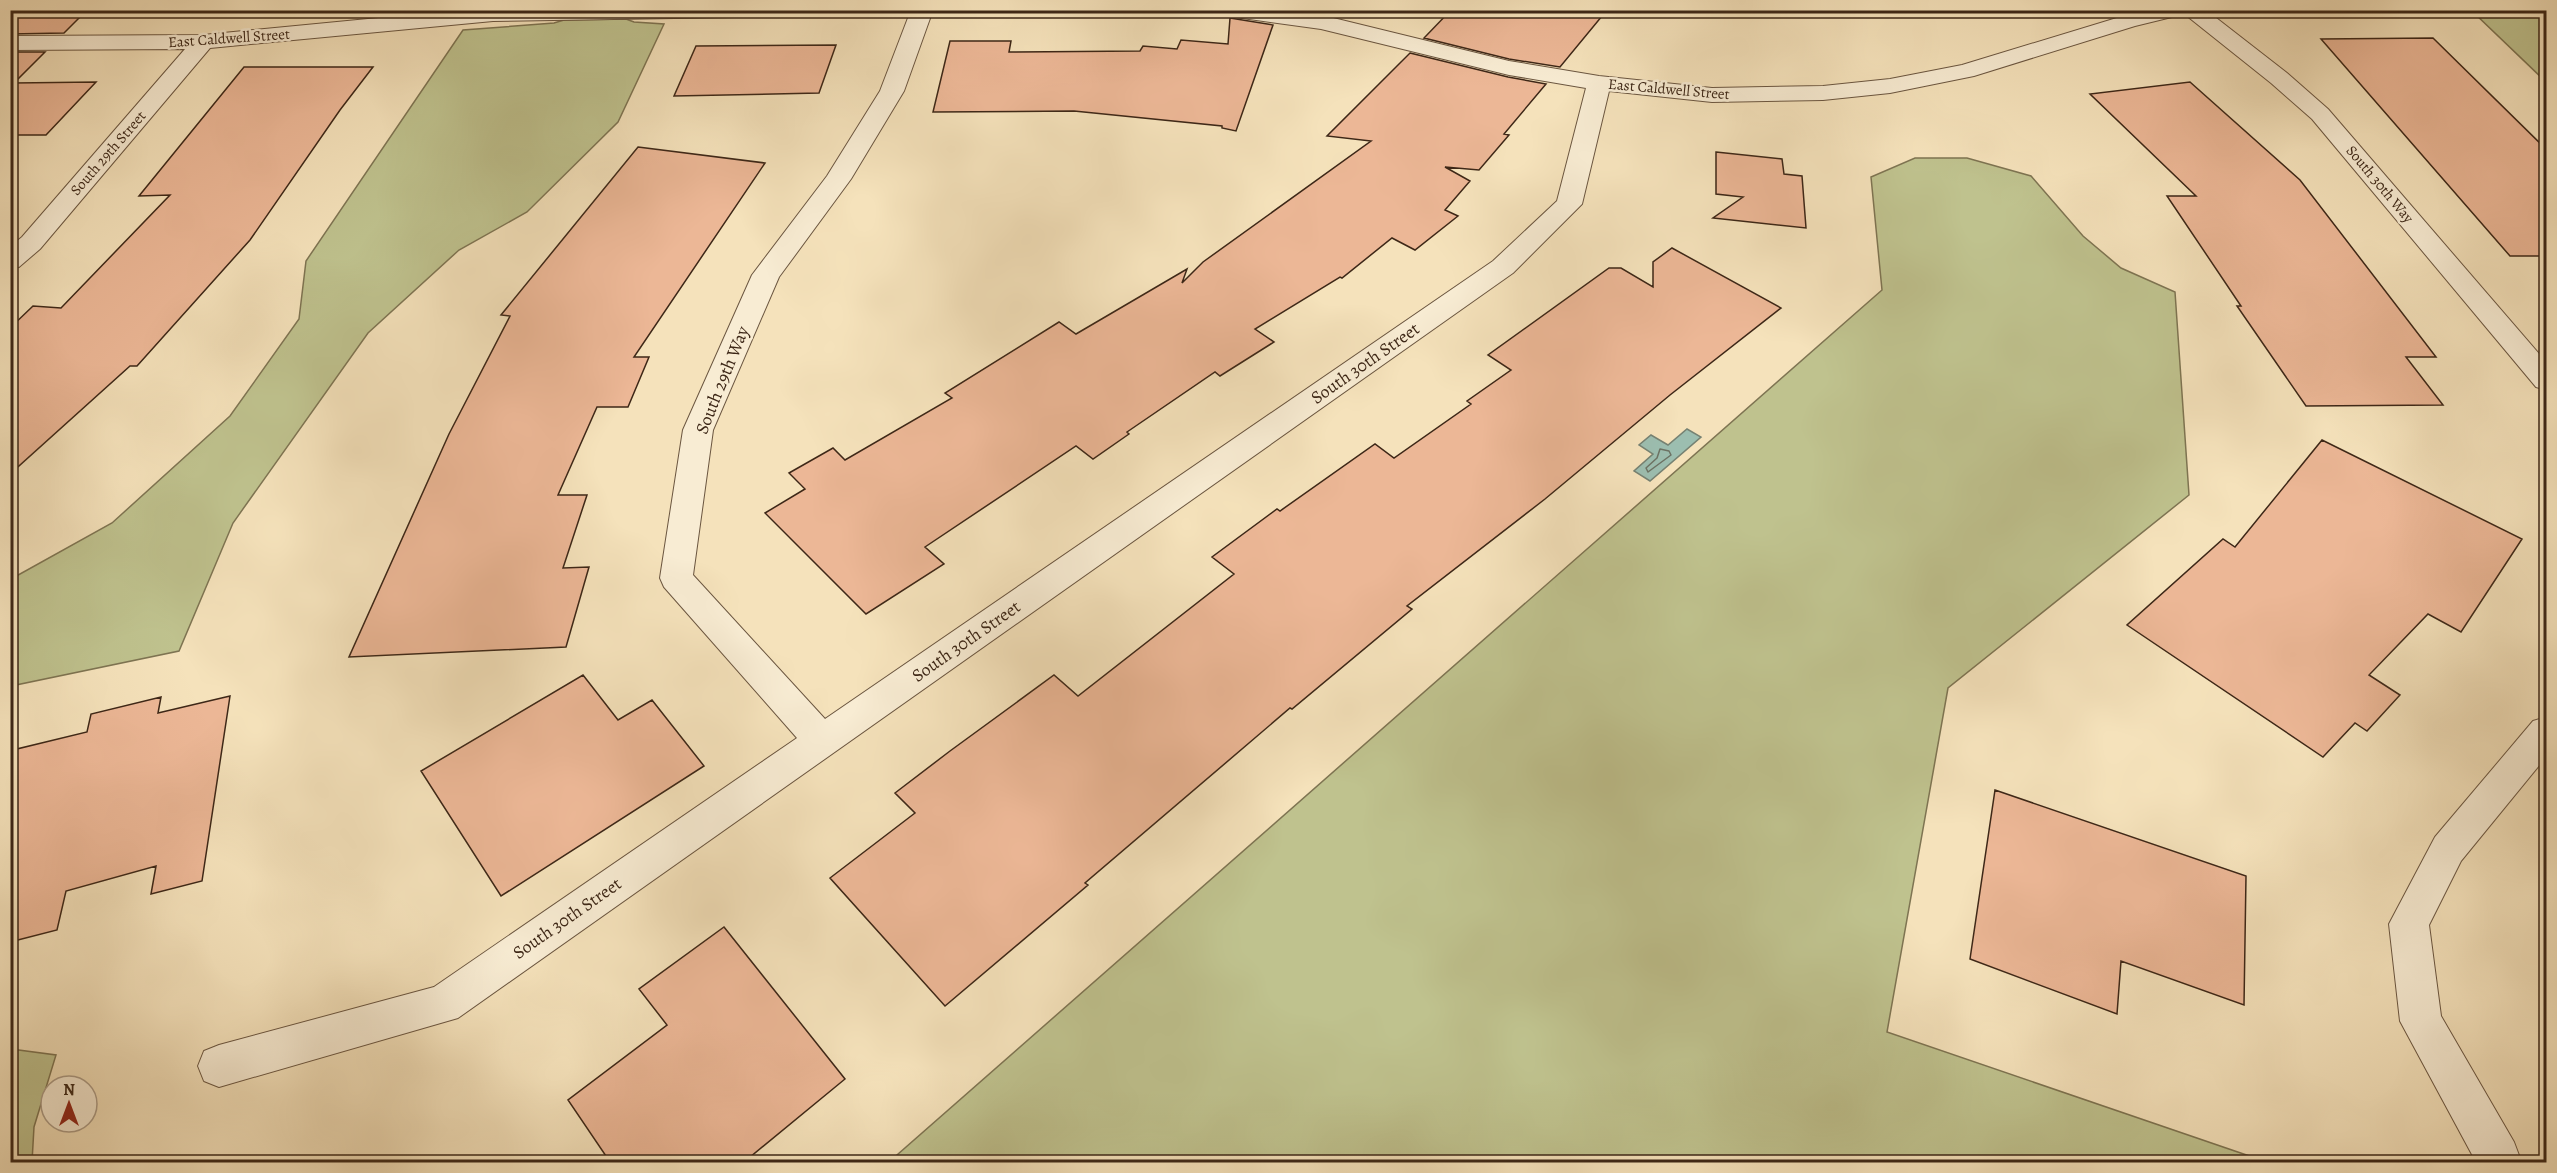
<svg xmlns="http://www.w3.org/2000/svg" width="2557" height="1173" font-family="Alegreya,serif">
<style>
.green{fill:#bfc28e;stroke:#7e7452;stroke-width:1.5}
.water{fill:#9cbeb0;stroke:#768273;stroke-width:1.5}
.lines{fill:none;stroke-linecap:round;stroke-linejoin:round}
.shore{stroke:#6c7264;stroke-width:1.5}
.building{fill:#ecb796;stroke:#3d2717;stroke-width:1.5}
.minor-casing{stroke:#6b5640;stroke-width:2}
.minor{fill:#f8ecd3;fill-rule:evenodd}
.labels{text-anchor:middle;stroke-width:5;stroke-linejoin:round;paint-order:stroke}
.far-street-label{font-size:15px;fill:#3d2717;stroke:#f8ecd3}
.street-label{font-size:18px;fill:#3d2717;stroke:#f8ecd3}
</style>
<rect width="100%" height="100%" fill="#f5e2bb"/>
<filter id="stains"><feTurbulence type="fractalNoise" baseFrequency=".00333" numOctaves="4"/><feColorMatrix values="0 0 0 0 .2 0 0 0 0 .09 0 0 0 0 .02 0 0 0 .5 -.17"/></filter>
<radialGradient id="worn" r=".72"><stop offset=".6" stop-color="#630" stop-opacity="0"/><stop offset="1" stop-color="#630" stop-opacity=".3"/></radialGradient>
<!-- green -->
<path class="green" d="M2472 11H2546V82Z
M626 19 634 22 664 24 618 122 527 212 459 250 368 333 233 523 179 651 11 686V579L112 523 230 416 299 319 306 261 463 30 554 23 564 20Z
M1915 158H1967L2031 176 2083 236 2121 268 2175 292 2189 495 1948 688 1887 1032 2267 1162H889L1882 290 1871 177Z
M11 1049 56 1055 34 1127 32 1162H11Z"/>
<!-- water -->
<path class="water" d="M1687 429 1701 437 1650 481 1634 471 1653 454 1639 445 1651 435 1668 445Z"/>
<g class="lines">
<!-- shore -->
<path class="shore" d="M1660 449 1669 451 1671 455 1648 472 1646 468 1657 458Z"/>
</g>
<!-- building -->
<path class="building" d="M25 10H87L64 33 10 34V23Z
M1451 10H1607L1560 67 1509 59 1424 38Z
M1230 18 1273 25 1236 131 1222 128V126L1074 111 933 112 950 41H1011L1009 52 1140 51 1143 46 1177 49 1181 40 1228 44Z
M2433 38 2547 150V256H2510L2321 39Z
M836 45 819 93 674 96 696 46Z
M10 52H45L14 83 96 82 46 135H10Z
M1410 53 1508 77 1546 84 1504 134 1509 135 1479 170 1445 167 1470 181 1445 210 1458 216 1415 250 1392 238 1342 278 1340 277 1255 329 1274 342 1220 376 1215 372 1127 432 1129 434 1093 459 1076 446 925 547 944 564 866 614 765 513 805 489 789 473 833 448 845 460 952 398 945 393 1059 322 1076 334 1187 269 1182 283 1203 262 1371 141 1327 136Z
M244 67H373L340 110 250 240 137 366H130L10 474V328L33 306 61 308 170 195 139 196Z
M2190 82 2300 180 2436 357H2406L2443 405 2306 406 2237 306H2241L2167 196H2196L2090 94Z
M638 147 765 163 634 357H649L628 407H597L558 495H587L563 568 589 567 566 647 349 657 449 434 510 316 501 315Z
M1716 152 1782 159 1784 174 1802 176 1806 228 1713 218 1743 197 1716 194Z
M1672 248 1781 308 1670 395 1545 499 1407 606 1412 609 1292 709 1290 708 1085 883 1088 885 945 1006 830 878 915 813 895 793 950 751 1054 675 1078 696 1234 574 1212 557 1277 509 1280 511 1375 444 1394 458 1471 404 1467 401 1511 370 1488 355 1609 268H1621L1653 287V262Z
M2322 440 2522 539 2461 632 2428 614 2369 675 2400 695 2367 731 2355 723 2323 757 2127 625 2223 539 2235 547Z
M583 675 618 720 652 700 704 766 501 896 421 771Z
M230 696 202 881 151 894 156 866 66 891 57 930 10 942V773L17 749 87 732 91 714 161 697 158 713Z
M1995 790 2246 876 2244 1005 2121 961 2117 1014 1970 959Z
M724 927 845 1079 744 1162H610L568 1100 667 1025 639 989Z"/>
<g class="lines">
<defs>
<path id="minor" d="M461 10H746L743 15 735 17 493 21 210 48 40 249 19 267 10 269V247L22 237 185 49 10 50V36L203 35Z
M911 10H933L904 91 851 179 779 277 713 430 693 575 825 719 1493 261 1557 201 1586 88 1509 75 1321 29 1235 17 1227 15 1224 10H1286L1321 15 1509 61 1599 76 1712 88 1823 86 1890 79 1962 65 2143 10H2206L2287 73 2328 109 2546 362V390L2536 387 2312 119 2271 83 2182 12 2180 15 2135 26 1974 76 1890 93 1823 100 1712 102 1609 91 1582 204 1513 273 458 1018 219 1087 204 1081 198 1066 204 1051 219 1045 434 987 797 738 664 587 660 578 683 430 752 275 827 176 880 91Z
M2546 717V757L2461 861 2429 925 2441 1016 2514 1142 2520 1158 2518 1162H2476L2400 1021 2389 924 2435 837 2533 721Z"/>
</defs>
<!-- minor casing -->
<use href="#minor" class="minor-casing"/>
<!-- minor -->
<use href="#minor" class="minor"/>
</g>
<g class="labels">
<!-- far-street labels -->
<g class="far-street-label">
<text transform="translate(229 38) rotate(-4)" y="5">East Caldwell Street</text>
<text transform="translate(1669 89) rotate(5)" y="5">East Caldwell Street</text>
<text transform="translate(108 153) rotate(-49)" y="5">South 29th Street</text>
<text transform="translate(2380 184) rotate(50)" y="5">South 30th Way</text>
</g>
<!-- street labels -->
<g class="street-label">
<text transform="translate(1365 363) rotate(-35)" y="6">South 30th Street</text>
<text transform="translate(722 380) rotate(-68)" y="6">South 29th Way</text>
<text transform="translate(966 641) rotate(-35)" y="6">South 30th Street</text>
<text transform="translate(567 918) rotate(-35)" y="6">South 30th Street</text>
</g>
</g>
<!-- margin -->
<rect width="2557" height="1173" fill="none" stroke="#f5e2bb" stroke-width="36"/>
<rect x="12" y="12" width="2533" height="1149" fill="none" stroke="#3d2717" stroke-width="3"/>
<rect x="18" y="18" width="2521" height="1137" fill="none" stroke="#3d2717" stroke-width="1.5"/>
<!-- north arrow -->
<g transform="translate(69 1104)"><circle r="28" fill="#f8ecd3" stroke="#ad9d88" stroke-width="1.5"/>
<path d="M0-4.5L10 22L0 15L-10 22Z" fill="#8f2418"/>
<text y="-9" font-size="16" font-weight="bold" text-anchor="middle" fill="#3d2717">N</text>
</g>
<rect width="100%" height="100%" filter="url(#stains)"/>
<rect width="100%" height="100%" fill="url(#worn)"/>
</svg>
